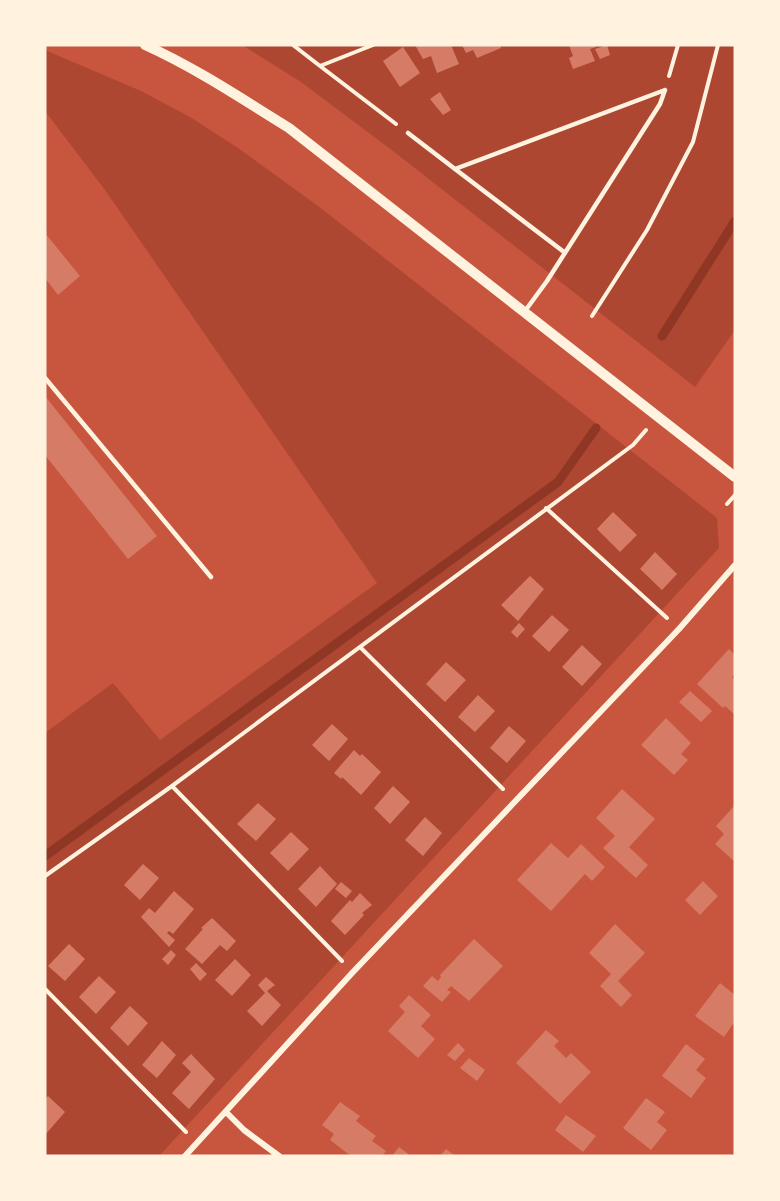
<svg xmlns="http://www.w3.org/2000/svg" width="780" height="1201" font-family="'Asap Condensed',sans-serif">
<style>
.green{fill:#ae4732}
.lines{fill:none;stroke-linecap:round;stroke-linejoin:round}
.stream{stroke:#8f3625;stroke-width:9}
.building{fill:#d67c66}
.path{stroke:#fff3e0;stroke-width:4}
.service{stroke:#fff3e0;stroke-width:4.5}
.minor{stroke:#fff3e0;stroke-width:6}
.tertiary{stroke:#fff3e0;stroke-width:10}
</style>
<rect width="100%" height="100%" fill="#c8553d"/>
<!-- green -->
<path class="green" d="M242 45H735V330L695 387 393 151 301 82Z
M45 50 141 91 190 117 238 148 318 206 717 518 719 548 159 1156H45V733L113 683 160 740 377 583 105 190 45 111Z"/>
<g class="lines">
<!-- stream -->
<path class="stream" d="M662 336 735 221
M45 856 558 482 596 428"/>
</g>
<!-- building -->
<path class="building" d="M415 45H451L459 64 437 73 431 56 423 59Z
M462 45H500L501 48 477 58 473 50 466 53Z
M569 45H595L596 47 590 49 595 61 573 69 569 58 573 56Z
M607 45 610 55 600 59 595 49Z
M403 47 420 73 400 87 383 61Z
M440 92 451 110 443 115 430 99Z
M45 233 80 276 58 295 45 278Z
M45 396 157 536 128 559 45 455Z
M613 512 637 535 620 552 597 529Z
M655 552 677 574 662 590 640 569Z
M530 576 544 589 518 621 501 605Z
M552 615 569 630 549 652 532 636Z
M519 623 525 629 517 638 511 632Z
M582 645 602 664 582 686 562 667Z
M729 649 735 655V673L732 677 735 680V715L725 706 723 708 697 684Z
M446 662 466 680 445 702 426 684Z
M690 691 712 711 701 722 679 702Z
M478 695 495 711 475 732 458 717Z
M666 718 691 743 681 754 688 760 674 775 641 745Z
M332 724 348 739 329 761 312 745Z
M509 726 526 741 507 763 490 748Z
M354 750 360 756 362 754 381 772 361 795 342 777 341 779 334 773Z
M393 786 410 802 390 824 374 808Z
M622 789 655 819 629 847 648 865 636 878 603 848 615 836 596 818Z
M258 803 276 819 256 841 237 824Z
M735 805V862L715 844 724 834 716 826Z
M425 817 442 833 423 856 405 840Z
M291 832 309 849 288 871 270 853Z
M551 843 568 858 581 844 605 867 592 881 585 874 551 911 517 880Z
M143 864 159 878 140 900 124 885Z
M320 866 337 884 316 907 298 889Z
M703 881 718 896 700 915 685 900Z
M341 882 352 891 346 898 335 889Z
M174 891 194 909 173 934 169 931 167 933 175 940 169 947 141 917 149 908 155 913Z
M360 893 372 905 362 913 364 915 345 935 331 921 350 900 352 902Z
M212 918 236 941 227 951 220 945 202 964 185 949 203 929 201 928Z
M615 924 645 953 618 981 632 995 621 1007 600 986 611 974 589 953Z
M474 939 503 966 469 1001 451 986 447 990 451 992 442 1002 423 986 432 976 438 981 441 977 440 975Z
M69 944 85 959 65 981 48 966Z
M171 950 176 955 168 965 162 959Z
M235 959 251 975 232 996 215 980Z
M196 963 207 974 200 981 190 969Z
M99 976 116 992 96 1014 79 997Z
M266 977 275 985 267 991 281 1005 262 1026 247 1011 265 993 258 985Z
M720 983 735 995V1021L724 1037 695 1016Z
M409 995 431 1015 421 1026 435 1039 418 1058 388 1031 405 1012 399 1006Z
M130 1006 148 1023 128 1046 110 1028Z
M546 1030 559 1041 554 1046 566 1058 571 1053 591 1072 560 1104 516 1063Z
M162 1041 176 1055 157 1078 142 1065Z
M458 1043 465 1050 455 1061 447 1055Z
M686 1044 705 1059 696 1070 706 1078 691 1098 662 1076Z
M191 1054 215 1079 189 1109 172 1093 191 1072 182 1063Z
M469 1058 485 1070 477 1081 460 1068Z
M48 1096 65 1112 45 1135V1099Z
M646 1098 665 1112 657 1122 667 1130 651 1150 623 1128Z
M340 1102 360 1116 356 1121 376 1136 372 1141 386 1151 382 1156H351L330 1140 334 1134 322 1125Z
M566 1115 596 1136 583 1152 555 1130Z
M399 1147 411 1156H392Z
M446 1149 455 1156H440Z"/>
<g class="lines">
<!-- path -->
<path class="path" d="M293 45 320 66 373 45
M320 66 396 124
M669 76 678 45
M592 316 647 230 693 142 718 45
M727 504 735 495
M546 508 667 618
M360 647 503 789
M172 786 342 961
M45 876 172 786 633 445 646 430
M45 989 186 1132"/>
<!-- service -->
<path class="service" d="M408 133 455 169
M564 252 455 169 665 90
M525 311 547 281 660 104 665 90
M45 378 211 577"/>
<!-- minor -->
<path class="minor" d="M226 1112 244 1130 279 1156
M185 1156 353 972 679 629 735 565"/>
<!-- tertiary -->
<path class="tertiary" d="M145 45C196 68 242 99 289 128L735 477"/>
</g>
<!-- border -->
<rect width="780" height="1201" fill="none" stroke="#fff3e0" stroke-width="93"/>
</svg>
